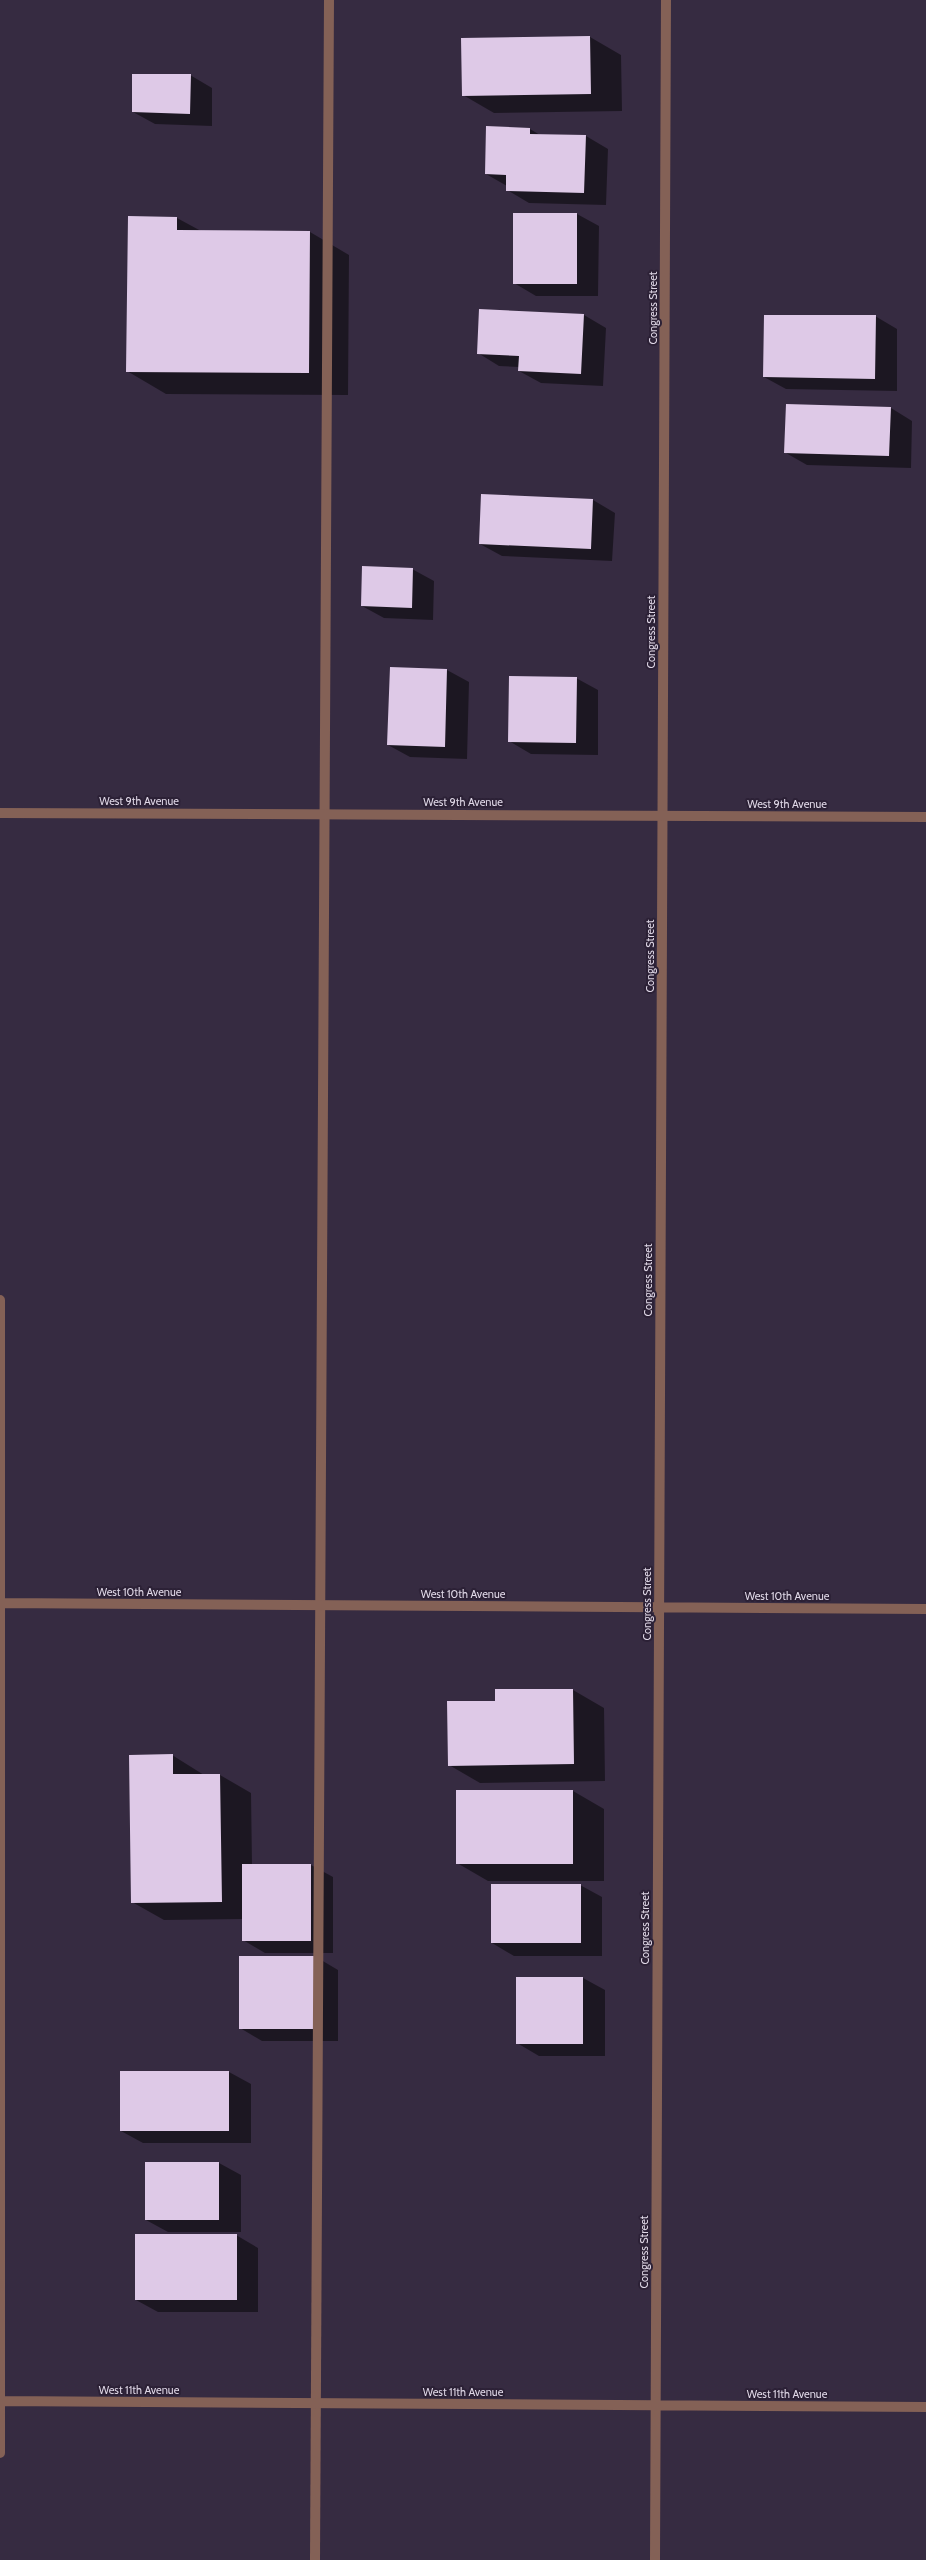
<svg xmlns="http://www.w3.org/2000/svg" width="926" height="2560" font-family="Cabin,sans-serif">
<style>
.shadow{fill:#0007}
.building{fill:#dec9e7}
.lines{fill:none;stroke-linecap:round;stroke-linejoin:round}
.service{stroke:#846156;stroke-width:10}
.minor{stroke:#846156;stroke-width:10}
.tertiary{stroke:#846156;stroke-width:10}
.labels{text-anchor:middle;stroke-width:4;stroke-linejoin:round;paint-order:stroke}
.street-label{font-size:11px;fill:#dfd7e6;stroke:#2c2136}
</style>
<rect width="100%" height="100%" fill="#362b41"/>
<!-- shadow -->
<path class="shadow" d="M590 37 621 55 622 111 494 113 463 95Z
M190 75 212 88V126L155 124 133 112Z
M530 129 540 135 586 136 608 149 606 205 529 203 507 190V186L486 174Z
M577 214 599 226 598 296H536L514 283Z
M129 217 177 218 201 231 310 232 349 255 348 395 166 394 127 371Z
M584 315 606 328 603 386 541 383 519 371V367L499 366 478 353Z
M875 316 897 329V391L786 389 764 377Z
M891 408 912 421 911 468 807 465 786 453Z
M482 495 593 500 615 513 612 561 502 556 480 544Z
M412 569 434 581 433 620 384 618 362 606Z
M447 670 469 682 467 759 410 757 388 745Z
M576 678 598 690V755L531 754 509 741Z
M496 1690H573L604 1708 605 1781 480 1783 449 1765 496 1702Z
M172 1755 204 1775H220L251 1793 252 1865H311L333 1877V1953H265L243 1940V1919L164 1920 132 1902Z
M457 1791H573L604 1809V1881H488L457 1863Z
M580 1885 602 1897V1956H514L492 1943Z
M316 1957 338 1970V2041H262L240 2028Z
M517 1978H583L605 1990V2056H539L517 2043Z
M121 2072H229L251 2084V2143H143L121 2131Z
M146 2163H219L241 2175V2232H168L146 2220Z
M236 2235 258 2248V2312H158L136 2300Z"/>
<!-- building -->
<path class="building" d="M590 36 591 94 462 96 461 38Z
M132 74H191L190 114 132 112Z
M486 126 530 128V134L586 135 584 193 506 191V175L485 174Z
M513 213H577V284H513Z
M128 216 177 217V230L310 231 309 373 126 372Z
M479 309 584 314 581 374 518 371 519 356 477 354Z
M764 315H876L875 379 763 377Z
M786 404 891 407 889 456 784 453Z
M481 494 593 499 591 549 479 544Z
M362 566 413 568 412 608 361 606Z
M390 667 447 669 445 747 387 745Z
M509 676 577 677 576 743 508 742Z
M495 1689H573L574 1764 448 1766 447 1701H495Z
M173 1754V1774H220L222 1902 131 1903 129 1755Z
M456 1790H573V1864H456Z
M242 1864H311V1941H242Z
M491 1884H581V1943H491Z
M239 1956H316V2029H239Z
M516 1977H583V2044H516Z
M120 2071H229V2131H120Z
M145 2162H219V2220H145Z
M135 2234H237V2300H135Z"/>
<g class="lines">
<!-- service -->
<path class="service" d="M315 2560 329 0"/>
<!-- minor -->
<path class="minor" d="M0 1300V2453
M0 1603 926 1609
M0 2401 926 2407
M655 2560 666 0"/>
<!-- tertiary -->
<path class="tertiary" d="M0 813 926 817"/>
</g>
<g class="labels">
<!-- street labels -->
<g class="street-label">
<text transform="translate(653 308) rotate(-90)" y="4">Congress Street</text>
<text transform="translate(651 632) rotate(-90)" y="4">Congress Street</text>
<text x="139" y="805">West 9th Avenue</text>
<text x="463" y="806">West 9th Avenue</text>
<text x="787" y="808">West 9th Avenue</text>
<text transform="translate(650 956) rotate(-90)" y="4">Congress Street</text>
<text transform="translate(648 1280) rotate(-90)" y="4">Congress Street</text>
<text x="139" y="1596">West 10th Avenue</text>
<text x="463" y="1598">West 10th Avenue</text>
<text x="787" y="1600">West 10th Avenue</text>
<text transform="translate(647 1604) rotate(-90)" y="4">Congress Street</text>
<text transform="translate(645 1928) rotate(-90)" y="4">Congress Street</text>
<text transform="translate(644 2252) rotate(-90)" y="4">Congress Street</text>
<text x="139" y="2394">West 11th Avenue</text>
<text x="463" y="2396">West 11th Avenue</text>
<text x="787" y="2398">West 11th Avenue</text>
</g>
</g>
</svg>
